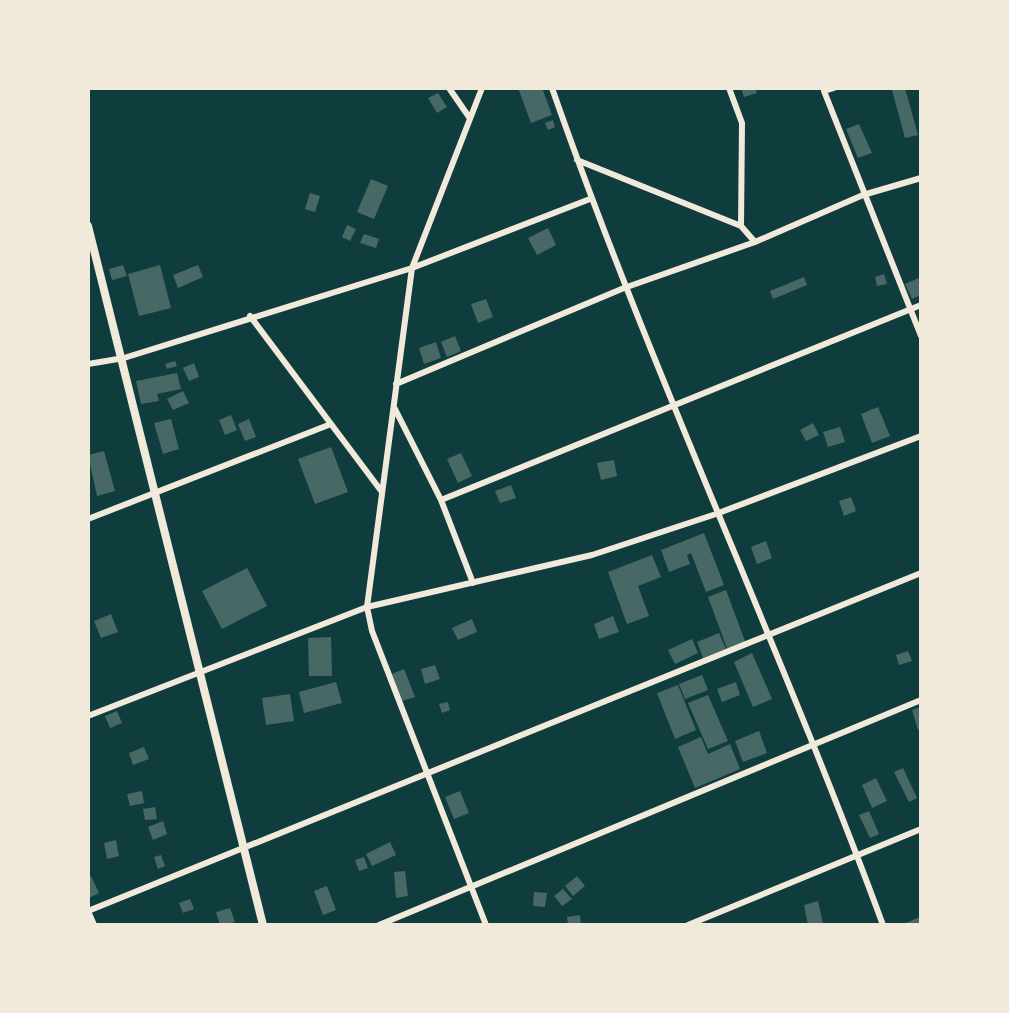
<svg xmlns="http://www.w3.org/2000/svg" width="1009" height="1013" font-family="Poppins,sans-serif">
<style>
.building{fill:#486865}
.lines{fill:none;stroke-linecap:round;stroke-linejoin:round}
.minor{stroke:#f1e9da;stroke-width:6}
.tertiary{stroke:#f1e9da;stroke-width:8}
</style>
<rect width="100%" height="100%" fill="#0f3d3e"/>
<!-- building -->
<path class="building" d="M518 88H542L552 115 531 123Z
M741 88H755L757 93 744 97Z
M905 88 918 135 905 138 892 90Z
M438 93 447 107 437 113 428 98Z
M553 120 555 127 548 130 545 123Z
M859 124 872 153 858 158 846 129Z
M371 179 388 186 374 219 357 212Z
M310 193 320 196 315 212 305 209Z
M347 225 356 229 350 241 342 237Z
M548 228 556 245 537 255 528 238Z
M364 234 379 239 376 248 360 243Z
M123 265 127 276 112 280 109 269Z
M160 265 171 308 139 316 128 274Z
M198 265 203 277 178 288 173 275Z
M884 274 887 284 877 286 875 277Z
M804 277 807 285 773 299 770 291Z
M921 277V295L912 299 905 284Z
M486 299 493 317 478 323 471 304Z
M455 336 461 351 447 357 441 342Z
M436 342 441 358 424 364 419 348Z
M175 361 177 366 167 369 165 364Z
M194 363 199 377 189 381 183 368Z
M177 373 181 389 157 394 159 401 141 404 136 381Z
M183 391 189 403 173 410 167 399Z
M878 407 890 436 872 443 861 414Z
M231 415 237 430 225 435 219 420Z
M171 419 179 449 163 454 154 423Z
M249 419 256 437 245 441 238 424Z
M813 423 819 435 806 441 800 430Z
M840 427 845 442 828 447 823 432Z
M331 447 348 492 315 504 298 459Z
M104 451 115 491 97 496 88 455Z
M461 453 472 476 458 483 447 459Z
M614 460 617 476 601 480 597 463Z
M511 485 516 498 500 503 495 491Z
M851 497 856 511 844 516 839 501Z
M704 533 724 585 706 592 691 553 687 555 690 564 669 572 661 550Z
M766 541 772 558 757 564 751 547Z
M652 555 661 577 638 586 649 616 627 624 608 572Z
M247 568 267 606 222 629 202 591Z
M726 590 746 644 728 651 708 597Z
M111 614 118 632 101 638 94 621Z
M613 616 619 632 599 639 594 624Z
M472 619 477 632 458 640 452 628Z
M719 633 726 649 703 658 697 642Z
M331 637 332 676H309L308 638Z
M692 639 698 653 675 664 668 650Z
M908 651 912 661 899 665 896 655Z
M752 653 772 699 753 707 734 662Z
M435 665 440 679 425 684 421 669Z
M404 669 415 697 402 701 392 674Z
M702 675 708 690 685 699 679 684Z
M336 682 342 703 304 713 299 692Z
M736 682 740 695 722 702 717 689Z
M678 685 696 730 675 739 657 693Z
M290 694 294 721 266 725 262 698Z
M708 695 728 741 708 749 688 703Z
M448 702 450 710 442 713 439 704Z
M921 707V729L918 730 912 710Z
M117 711 122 723 110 728 105 716Z
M759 731 767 753 743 762 735 741Z
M701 737 708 754 730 744 740 769 695 788 678 747Z
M144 747 149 759 133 765 129 753Z
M903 768 917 798 909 802 894 772Z
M876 778 887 801 872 808 862 785Z
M142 791 144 803 130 806 127 794Z
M460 791 469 813 454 819 445 797Z
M155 807 157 819 145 820 143 809Z
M869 811 879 834 870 838 859 815Z
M163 821 167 834 153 840 148 827Z
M116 840 119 856 107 859 104 843Z
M390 842 396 855 372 866 366 854Z
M161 855 165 866 158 869 154 857Z
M364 857 368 868 359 871 355 860Z
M405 871 408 896 396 898 394 872Z
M91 876 99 893 89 898 88 878Z
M577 876 585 886 573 896 565 886Z
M327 886 336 910 323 915 314 891Z
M563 889 572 899 562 906 554 896Z
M534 892 547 893 545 907 533 906Z
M190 899 194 909 183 913 179 903Z
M818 901 823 923 808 925 804 905Z
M230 908 235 922 220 925 216 912Z
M580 915 581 925H568L567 917Z
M920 917 921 925H901Z"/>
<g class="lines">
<!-- minor -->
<path class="minor" d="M449 88 469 117
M482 88 412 268 367 607 372 631 486 925
M552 88C651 372 779 643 883 925
M729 88 742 123 741 226
M834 88 824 91 921 336
M577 160 741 226 755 242
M250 316 382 492
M88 364 124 358 412 268 590 199
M396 384 624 288 755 242 863 195 921 178
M394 407 441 500 473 583
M441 500 921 305
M88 519 331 424
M88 716 367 607 592 555 716 514 921 436
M88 911 921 573
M88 911 94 925
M379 925 921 700
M688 925 921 829"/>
<!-- tertiary -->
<path class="tertiary" d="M88 226 263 925"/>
</g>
<!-- border -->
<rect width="1009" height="1013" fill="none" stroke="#f1e9da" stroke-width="180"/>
</svg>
